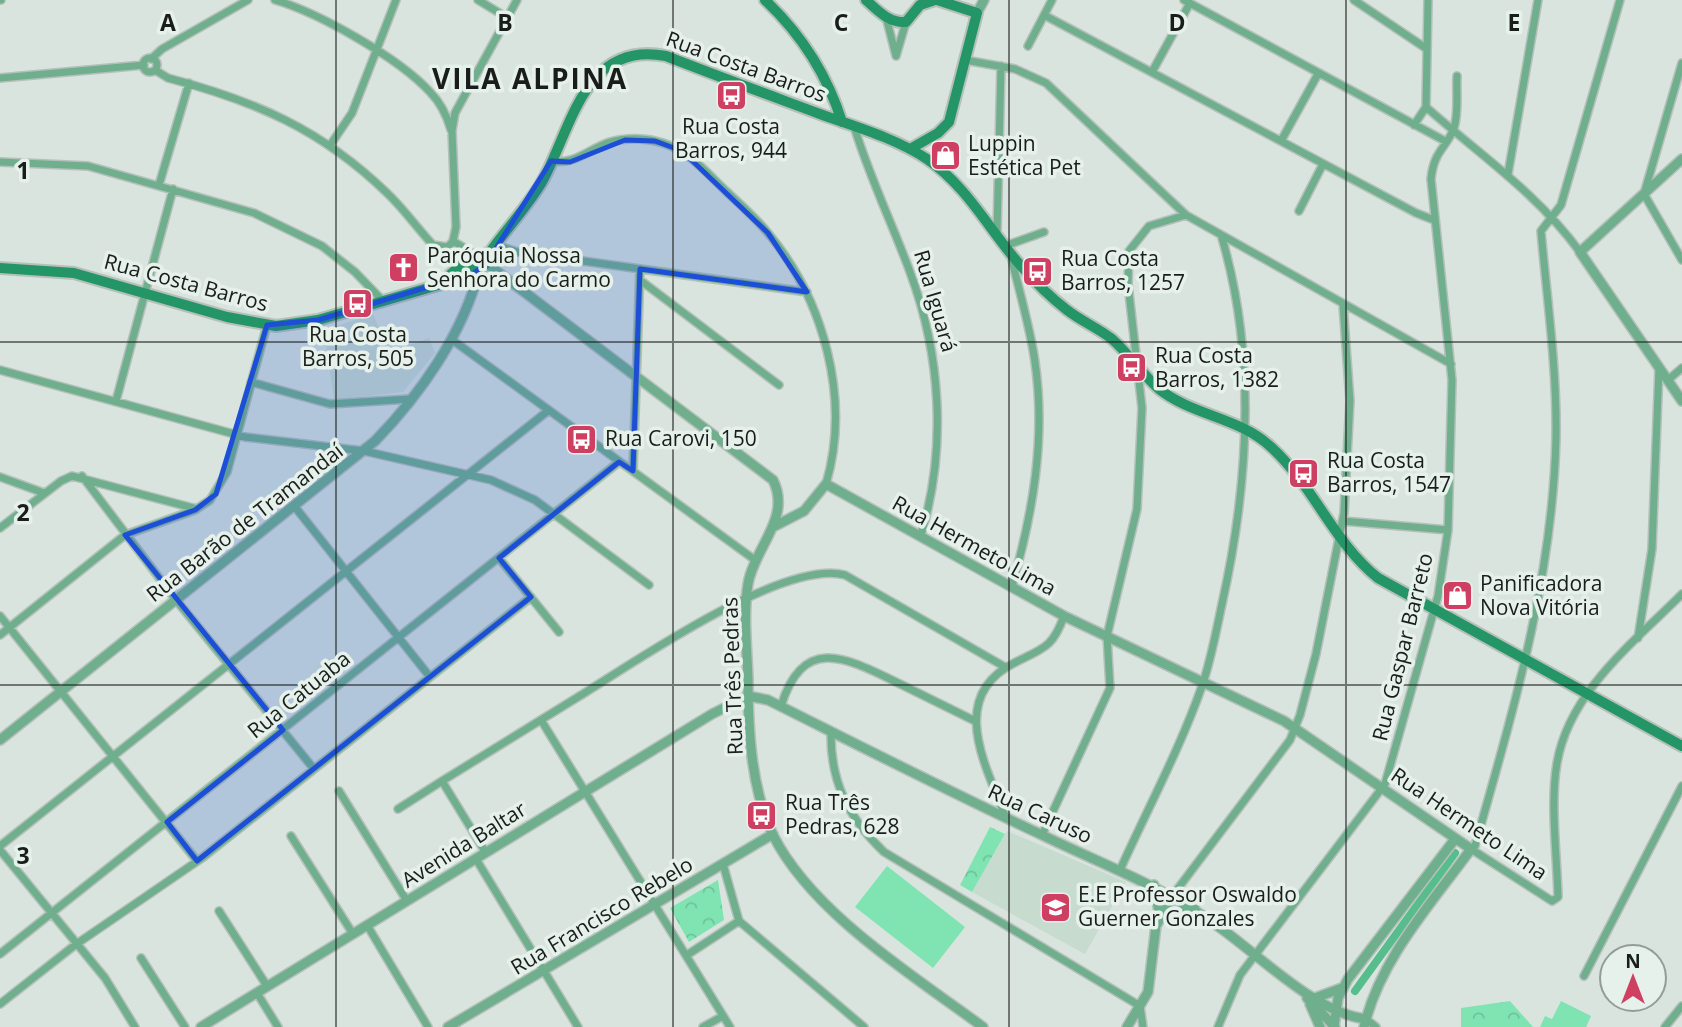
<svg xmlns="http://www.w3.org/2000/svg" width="1682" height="1027" font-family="'Open Sans',sans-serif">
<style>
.built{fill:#c7dbcf}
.park{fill:url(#park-crowns)}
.pitch{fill:#80e4b2}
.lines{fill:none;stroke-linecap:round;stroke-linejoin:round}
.canal{stroke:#57bd8c;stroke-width:8}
.minor-casing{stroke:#b6c0ba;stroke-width:10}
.tertiary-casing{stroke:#b6c0ba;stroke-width:12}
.secondary-casing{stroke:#b6c0ba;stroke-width:14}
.minor{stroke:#70af8e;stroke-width:7}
.tertiary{stroke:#70af8e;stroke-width:9}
.secondary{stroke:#249566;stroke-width:10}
.marked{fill:#1d4ed8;fill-opacity:0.2;stroke:#1d4ed8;stroke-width:5;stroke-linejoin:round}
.grid{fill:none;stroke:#191e1b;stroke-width:2;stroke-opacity:0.55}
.labels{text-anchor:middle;stroke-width:7;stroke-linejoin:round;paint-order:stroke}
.street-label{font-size:21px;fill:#191e1b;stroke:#e5f1ea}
.poi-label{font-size:21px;fill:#191e1b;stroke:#e5f1ea;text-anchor:start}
.district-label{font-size:28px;font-weight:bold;letter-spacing:2px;fill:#191e1b;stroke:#e5f1ea}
.grid-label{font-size:23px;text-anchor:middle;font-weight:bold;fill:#191e1b;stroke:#e5f1ea;stroke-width:7;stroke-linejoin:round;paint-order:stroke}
</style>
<defs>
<pattern id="park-crowns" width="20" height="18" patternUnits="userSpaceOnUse" patternTransform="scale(1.75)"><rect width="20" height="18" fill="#80e4b2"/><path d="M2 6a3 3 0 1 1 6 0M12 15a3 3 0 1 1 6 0" fill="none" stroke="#6ec398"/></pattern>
</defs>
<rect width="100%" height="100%" fill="#d8e4dd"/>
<!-- built -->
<path class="built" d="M373 314 389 352 429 338 435 353 403 392 334 400 324 330Z
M1007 831 1126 882 1085 954 972 892Z"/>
<!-- park -->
<path class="park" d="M990 827 1005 834 972 892 960 885Z
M718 880 724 920 689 942 670 908Z
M1510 1001 1533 1027H1461V1008Z"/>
<!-- pitch -->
<path class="pitch" d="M887 866 965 927 933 968 855 907Z
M1561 1001 1591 1016 1586 1027H1540L1545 1016 1552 1019Z"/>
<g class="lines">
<!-- canal -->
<path class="canal" d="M1355 991 1455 853"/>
<defs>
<path id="minor" d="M0 0H1
M275 0C319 13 399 58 430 92 441 103 447 116 451 130
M478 0 506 17
M1184 0 1445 141
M1354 0 1427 49
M1620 0 1561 205 1541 231C1547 299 1557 368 1556 437 1553 578 1513 711 1475 846L1471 849 1552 901 1558 897C1557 855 1550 803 1557 763 1569 692 1634 642 1682 594
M1044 15 1416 213 1434 220
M886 17 896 56 906 22
M1028 46 1052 0
M143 65a7 7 0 1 1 14 0a7 7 0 1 1-14 0Z
M151 59 162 49 248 0
M965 60 1015 69 1046 83 1186 215 1451 364
M1682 63 1644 194 1682 260
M155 70 168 78C255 101 321 129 387 193 404 209 417 228 433 245L448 247 453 241
M1152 72 1190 3
M0 78 144 65
M1426 107C1480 155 1537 193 1580 252
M1426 107 1428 0
M1414 125 1426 107
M854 126C869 176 892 223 910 272 941 355 947 449 921 535
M1281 141 1318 74
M331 144 352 113 396 0
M551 161C576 165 588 149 610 142 627 137 647 138 663 143 689 151 707 173 726 191 741 205 756 218 768 233 824 300 851 399 826 484
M0 162 88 166 254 213 322 246 355 272 382 300
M1508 174 1538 0
M159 185 189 83
M1299 211 1323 164
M997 233 1001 66
M453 241 456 227 452 131 455 113 517 0
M453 241 477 256
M495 245 518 252 807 292
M1005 246 1044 232
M448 247 456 254 461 265
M1011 256C1019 291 1030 326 1035 362 1046 438 1033 513 1012 586
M640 280 779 385
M451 339 755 560
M0 370 245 437 364 451 491 480 535 500 649 585
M1668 380 1682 368
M251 382 330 404 410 399
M116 401 173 189
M633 471 640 269
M82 476 176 600 314 769
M0 477 44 493
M295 507 430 677
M1343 521 1448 530
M0 528 61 481 72 476 197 509
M499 558 559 632
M0 616 197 861
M0 635 125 535 195 510 210 500 227 472 267 325
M1638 638 1652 549 1659 368
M781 706C803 635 845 657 896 682 922 695 949 708 975 721
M541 720 730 1027
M831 731C830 781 848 818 884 852L1140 1006 1143 1027
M339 791 407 901
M398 809 442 781
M1006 818C986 766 946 696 1016 662 1044 648 1053 647 1064 616
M1042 835 1110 688 1107 636 1137 509 1142 408 1128 284 1129 251 1149 226 1186 215
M291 836 353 934
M0 846 549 410
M0 850 105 978 135 1027
M486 853 442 781C487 753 533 725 578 697 634 663 782 559 845 575L1005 667
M476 859 578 1027
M723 864 739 921 864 1027
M1120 870C1147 810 1180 749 1202 686 1211 660 1216 632 1222 604 1249 483 1257 358 1222 238
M1173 895 1290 740 1300 715 1316 654 1344 513 1350 401 1343 305
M219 911 267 986
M367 925 428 1027
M0 954 619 462
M687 955 739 921
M141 958 185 1027
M1584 976 1682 786
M257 993 278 1027
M0 1004 75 945 202 858 531 597
M1366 1019 1376 1027
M703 1027 723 1016
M1218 1027 1240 975 1385 784 1438 596 1448 530 1452 380 1431 179C1434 150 1446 149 1454 128 1459 112 1456 93 1457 76
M1665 1027 1682 1006"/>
<path id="tertiary" d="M977 13 984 0
M1682 159 1580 252 1682 401
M482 260 773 480C792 518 754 548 748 584 743 614 747 648 748 679 748 729 751 789 773 835 812 913 914 976 983 1027
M773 527 804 511 826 484 1064 616 1284 721 1471 849C1431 904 1380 959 1364 1027
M0 740 375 441C419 396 464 333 479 270
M1154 885 1160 917
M1160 917 1195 909
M1307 998 1335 1027
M1315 998 1342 988
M1310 1004 1320 1027
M201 1027 712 714 748 696 768 700C858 745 948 791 1040 834 1101 864 1163 886 1219 927 1259 955 1317 1014 1366 1019
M448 1027 773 834
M1127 1027 1148 992 1156 926 1173 895
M1334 1027 1338 998 1348 979 1455 839"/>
<path id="secondary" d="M765 0C801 34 827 74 842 122
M866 0C878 11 889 23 906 22L920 5 935 0
M910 149 938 133 949 122 977 13 937 0
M0 268 74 273 227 317 276 326 318 320 452 281 486 264 490 252C507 228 528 206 542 182 572 128 584 40 666 56 717 76 769 95 820 114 856 127 895 138 927 159 968 187 989 230 1021 266 1035 282 1050 297 1067 310 1081 321 1098 328 1112 339 1129 354 1142 374 1159 389 1193 416 1239 417 1271 447 1314 486 1333 542 1378 578L1682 746
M442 282 461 265 490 252"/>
</defs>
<!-- minor casing -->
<use href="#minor" class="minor-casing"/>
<!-- tertiary casing -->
<use href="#tertiary" class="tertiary-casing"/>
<!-- secondary casing -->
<use href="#secondary" class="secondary-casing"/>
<!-- minor -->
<use href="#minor" class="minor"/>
<!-- tertiary -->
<use href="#tertiary" class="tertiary"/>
<!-- secondary -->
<use href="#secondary" class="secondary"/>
</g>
<!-- marked area -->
<path class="marked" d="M625 140 655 141 682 151 768 233 807 292 640 269 633 471 619 462 499 558 531 597 197 861 167 822 283 730 125 535 195 510 216 494 267 325 318 320 474 273 486 264 551 161 570 162Z"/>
<!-- grid -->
<path class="grid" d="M336 0V1027M673 0V1027M1009 0V1027M1346 0V1027M0 342H1682M0 685H1682"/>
<!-- icons -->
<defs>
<symbol id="bus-square" viewBox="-11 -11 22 22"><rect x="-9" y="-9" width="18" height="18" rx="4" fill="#ce3f61" stroke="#e5f1ea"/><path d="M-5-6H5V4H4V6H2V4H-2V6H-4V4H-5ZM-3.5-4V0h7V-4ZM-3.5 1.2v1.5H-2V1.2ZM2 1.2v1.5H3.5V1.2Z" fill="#fff"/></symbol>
<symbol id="shop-square" viewBox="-11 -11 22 22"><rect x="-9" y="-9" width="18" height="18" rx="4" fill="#ce3f61" stroke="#e5f1ea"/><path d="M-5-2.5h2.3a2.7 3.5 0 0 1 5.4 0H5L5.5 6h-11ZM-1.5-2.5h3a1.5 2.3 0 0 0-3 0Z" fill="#fff"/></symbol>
<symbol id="church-square" viewBox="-11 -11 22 22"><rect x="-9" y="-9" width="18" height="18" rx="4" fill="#ce3f61" stroke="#e5f1ea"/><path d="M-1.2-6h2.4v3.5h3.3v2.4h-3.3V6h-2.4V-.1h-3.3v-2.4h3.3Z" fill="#fff"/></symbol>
<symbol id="school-square" viewBox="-11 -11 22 22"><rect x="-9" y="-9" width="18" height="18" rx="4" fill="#ce3f61" stroke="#e5f1ea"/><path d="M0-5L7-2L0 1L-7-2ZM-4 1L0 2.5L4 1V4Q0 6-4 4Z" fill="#fff"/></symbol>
</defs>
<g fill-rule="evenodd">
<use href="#bus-square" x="714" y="78" width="35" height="35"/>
<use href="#shop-square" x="928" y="138" width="35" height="35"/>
<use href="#church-square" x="386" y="250" width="35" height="35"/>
<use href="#bus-square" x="1020" y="254" width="35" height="35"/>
<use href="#bus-square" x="340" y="286" width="35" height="35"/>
<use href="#bus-square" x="1114" y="350" width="35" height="35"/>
<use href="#bus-square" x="564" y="422" width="35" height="35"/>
<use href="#bus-square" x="1286" y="456" width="35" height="35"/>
<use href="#shop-square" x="1440" y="578" width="35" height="35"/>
<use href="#bus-square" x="744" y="798" width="35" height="35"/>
<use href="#school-square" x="1038" y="890" width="35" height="35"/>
</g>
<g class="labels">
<!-- street labels -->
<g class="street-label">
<text transform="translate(746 67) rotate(20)" y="7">Rua Costa Barros</text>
<text transform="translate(186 283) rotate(15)" y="7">Rua Costa Barros</text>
<text transform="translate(935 301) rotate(74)" y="7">Rua Iguará</text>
<text transform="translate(245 523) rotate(-38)" y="7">Rua Barão de Tramandaí</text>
<text transform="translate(974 546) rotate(29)" y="7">Rua Hermeto Lima</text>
<text transform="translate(1403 647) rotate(-76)" y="7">Rua Gaspar Barreto</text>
<text transform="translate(733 676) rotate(-92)" y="7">Rua Três Pedras</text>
<text transform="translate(299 695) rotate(-39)" y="7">Rua Catuaba</text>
<text transform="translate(1040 814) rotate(25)" y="7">Rua Caruso</text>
<text transform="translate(1469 824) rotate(34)" y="7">Rua Hermeto Lima</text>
<text transform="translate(464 845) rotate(-32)" y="7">Avenida Baltar</text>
<text transform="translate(602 916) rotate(-31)" y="7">Rua Francisco Rebelo</text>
</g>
<!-- poi labels -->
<g class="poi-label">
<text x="731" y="134" text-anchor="middle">Rua Costa<tspan x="731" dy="24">Barros, 944</tspan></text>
<text x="968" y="151">Luppin<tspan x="968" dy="24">Estética Pet</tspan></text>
<text x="427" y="263">Paróquia Nossa<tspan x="427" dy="24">Senhora do Carmo</tspan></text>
<text x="1061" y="266">Rua Costa<tspan x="1061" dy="24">Barros, 1257</tspan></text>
<text x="358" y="342" text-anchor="middle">Rua Costa<tspan x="358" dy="24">Barros, 505</tspan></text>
<text x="1155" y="363">Rua Costa<tspan x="1155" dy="24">Barros, 1382</tspan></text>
<text x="605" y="446">Rua Carovi, 150</text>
<text x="1327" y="468">Rua Costa<tspan x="1327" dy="24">Barros, 1547</tspan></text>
<text x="1480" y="591">Panificadora<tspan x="1480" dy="24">Nova Vitória</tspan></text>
<text x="785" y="810">Rua Três<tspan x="785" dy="24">Pedras, 628</tspan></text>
<text x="1078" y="902">E.E Professor Oswaldo<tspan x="1078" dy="24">Guerner Gonzales</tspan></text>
</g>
<!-- district labels -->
<g class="district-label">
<text x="530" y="89">VILA ALPINA</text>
</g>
</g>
<g class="grid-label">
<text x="168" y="31">A</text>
<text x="505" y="31">B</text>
<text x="841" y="31">C</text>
<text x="1177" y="31">D</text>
<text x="1514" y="31">E</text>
<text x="23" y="179">1</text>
<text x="23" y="521">2</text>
<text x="23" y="864">3</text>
</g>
<!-- north arrow -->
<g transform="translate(1633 978)"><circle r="33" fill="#e5f1ea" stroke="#939d97" stroke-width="2"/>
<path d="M0-5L12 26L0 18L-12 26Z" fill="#ce3f61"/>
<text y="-10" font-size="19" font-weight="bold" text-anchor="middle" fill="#191e1b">N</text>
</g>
</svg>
